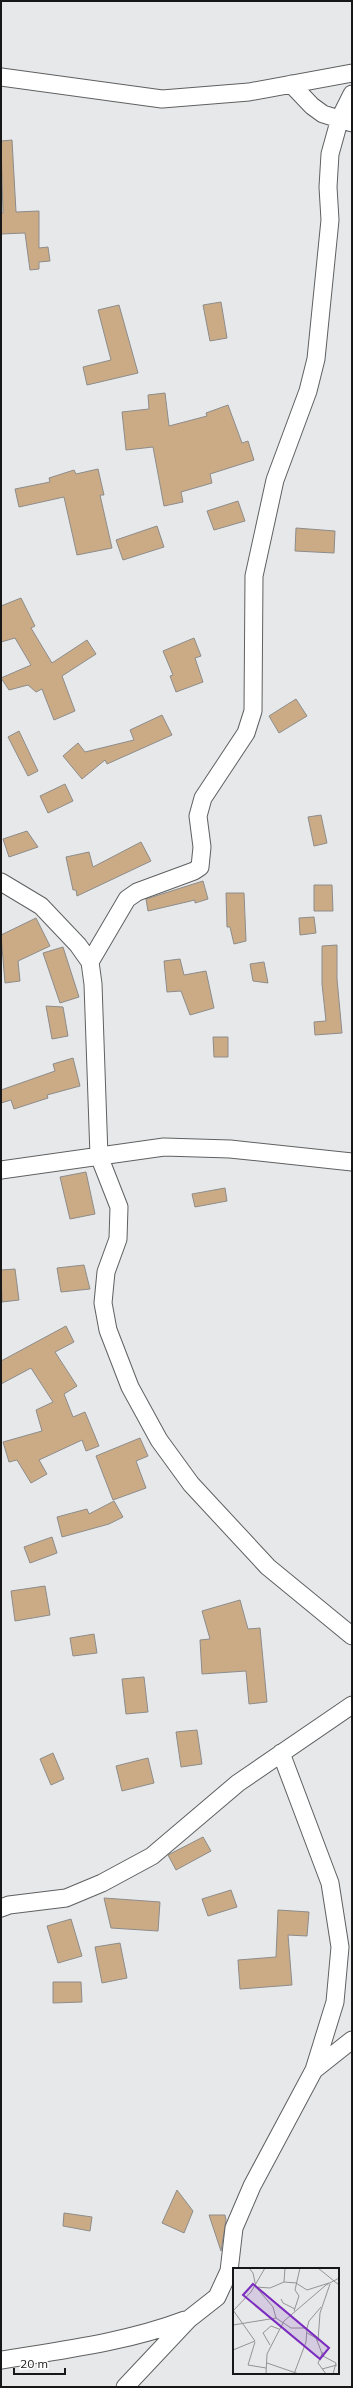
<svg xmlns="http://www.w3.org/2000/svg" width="353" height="2388" font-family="Mulish,sans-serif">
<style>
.building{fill:#cbab86;stroke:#8d8c8b}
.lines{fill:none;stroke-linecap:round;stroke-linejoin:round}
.minor-casing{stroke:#5f6061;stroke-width:19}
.minor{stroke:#fff;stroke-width:17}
.inset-road{fill:none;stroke:#949495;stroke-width:1}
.view{fill:#7b2cbf;fill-opacity:0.15;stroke:#7b2cbf;stroke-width:2}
.inset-edge{fill:none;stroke:#171718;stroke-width:2}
</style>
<rect width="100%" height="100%" fill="#e7e8e9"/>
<!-- building -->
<path class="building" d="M12 140 16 212 39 211V248L48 247 50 261 39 262V269L30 270 25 233 1 234V213H3L1 141Z
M221 302 227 338 210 341 203 305Z
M119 305 138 373 87 385 83 367 111 360 98 310Z
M165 393 169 426 207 416 206 413 228 405 242 443 248 441 254 460 210 474 212 483 181 492 183 502 164 506 153 447 126 450 122 412 149 409 148 395Z
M98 469 104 495H100L112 548 77 555 64 497 19 507 15 489 50 482 49 478 74 470 76 474Z
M238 501 245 521 214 530 207 511Z
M157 526 164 547 123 560 116 540Z
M296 528 335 531 334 553 295 551Z
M21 598 35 626 31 628 52 663 87 640 96 654 62 676 75 711 54 720 42 689 36 692 28 685 9 690 1 678 31 665 15 638 1 642V606Z
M194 638 201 656 195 658 203 682 176 692 170 676 173 675 163 651Z
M296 699 307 716 279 733 269 716Z
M162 715 172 735 107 764 105 760 82 779 63 756 78 743 85 752 134 740 130 730Z
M19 731 38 771 28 776 8 737Z
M65 784 73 801 48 813 40 796Z
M321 815 327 843 314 846 308 817Z
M27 831 38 847 9 857 3 839Z
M141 842 151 861 77 896 76 890H73L66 857 89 852 93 867Z
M203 881 208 899 195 903V900L148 911 146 899Z
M314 885H332L333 911H314Z
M226 893H244L246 941 234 944 230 927H227Z
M314 917 316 933 300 935 299 918Z
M36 918 50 946 18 961 20 981 5 983 1 935Z
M337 945V979L342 1033 315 1035 314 1022 326 1021 322 984V946Z
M63 947 79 997 60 1003 43 953Z
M180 959 184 975 206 971 214 1008 190 1015 181 991 167 992 164 961Z
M264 962 268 983 253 981 250 964Z
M46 1006 63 1007 68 1036 52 1039Z
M213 1037H228V1057H214Z
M73 1058 80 1086 47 1095 48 1098 14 1109 11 1100 1 1103V1090L55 1071 53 1064Z
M86 1172 95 1214 70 1219 60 1177Z
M225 1188 227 1201 195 1207 192 1194Z
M84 1265 90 1289 61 1292 57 1268Z
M15 1269 19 1300 2 1302 1 1270Z
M66 1326 74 1342 55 1352 77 1386 64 1394 73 1417 85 1412 99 1446 86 1451 82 1440 39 1460 47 1474 31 1483 17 1460 9 1462 3 1442 42 1431 36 1410 53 1402 31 1368 1 1384V1361Z
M140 1438 148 1456 136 1461 146 1488 113 1500 96 1456Z
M114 1501 123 1517 109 1524 62 1537 57 1517 87 1509 89 1514Z
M52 1537 57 1553 30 1563 24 1547Z
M45 1586 50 1615 15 1621 11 1591Z
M240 1600 248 1629 260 1628 267 1702 249 1704 246 1671 202 1674 200 1640 210 1639 202 1611Z
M94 1634 97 1653 73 1656 70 1638Z
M144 1677 148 1712 126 1714 122 1679Z
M197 1730 202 1764 181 1767 176 1732Z
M53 1753 64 1779 51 1785 40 1759Z
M148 1758 154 1783 122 1791 116 1766Z
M203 1837 211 1851 176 1870 168 1855Z
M231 1890 237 1907 208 1916 202 1899Z
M104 1898 160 1902 158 1931 111 1928Z
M278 1910 309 1912 307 1936 288 1935 292 1985 240 1989 238 1960 276 1957Z
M71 1919 82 1956 58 1963 47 1926Z
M120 1943 127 1978 102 1983 95 1947Z
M53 1982H81L82 2002 53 2003Z
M177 2190 193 2211 184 2233 162 2223Z
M64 2213 92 2217 90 2231 63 2226Z
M209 2215H225L226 2220 221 2251Z"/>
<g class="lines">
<defs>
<path id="minor" d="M1 77 162 99 249 92 352 73
M291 84 312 106 323 114 352 123
M1 882 41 906 78 945 90 962 93 984 99 1156 119 1207 118 1239 106 1272 103 1303 108 1330 130 1387 159 1440 191 1484 268 1567 352 1636
M90 962 127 899 137 892 194 871 200 867 202 847 198 816 203 798 246 733 253 711 254 576 275 480 308 391 316 359 330 220 328 187 330 154 340 118 352 94
M1 1170 164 1147 230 1149 352 1162
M1 1908 9 1905 66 1898 102 1883 152 1856 238 1783 352 1705
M314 2070 352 2040
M1 2360C63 2350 127 2342 185 2320
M125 2387 189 2319 217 2297 229 2271 234 2228 252 2186 314 2070 335 2002 340 1947 330 1883 281 1753"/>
</defs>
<!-- minor casing -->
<use href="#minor" class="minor-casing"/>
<!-- minor -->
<use href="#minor" class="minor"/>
</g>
<!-- overview -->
<g transform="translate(233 2268)">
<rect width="106" height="106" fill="#e7e8e9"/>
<path class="inset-road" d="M16 0 20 5 23 19 40 39 43 50M85 0 106 17M51 14 52 0M63 15 74 22 96 15M23 19 37 20 51 14 64 15M48 31 50 35 62 41M0 42 22 73 0 82M0 43 18 24 32 0M61 43 66 28 62 22 67 0M0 57 43 50 58 60H74L73 74 61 106M74 60 76 53 88 39M74 65 83 70 90 88 103 95 100 106M85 73 87 45 97 16M22 74 15 97 33 100M37 77 30 65 38 58 46 61M90 84 85 95 93 106M34 95 66 106M89 101 104 97M33 106 34 86 51 53 93 17 106 10"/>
<path class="view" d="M20 16 96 80 87 91 10 27Z"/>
<rect width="106" height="106" class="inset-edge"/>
</g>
<!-- border -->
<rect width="353" height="2388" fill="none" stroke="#171718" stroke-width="4"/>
<!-- scale -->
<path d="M14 2368v6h51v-6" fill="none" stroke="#171718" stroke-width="2"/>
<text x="20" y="2368" font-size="12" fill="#171718" stroke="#ffffff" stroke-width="3" paint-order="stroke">20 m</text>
</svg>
